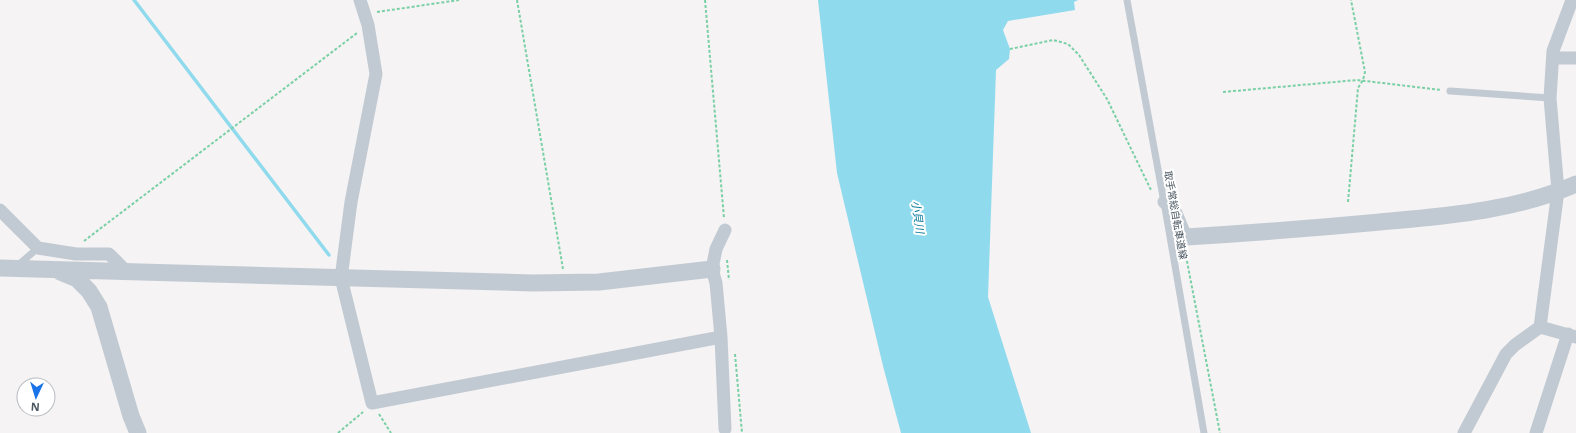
<svg xmlns="http://www.w3.org/2000/svg" width="1576" height="433" font-family="'Open Sans','Noto Sans JP',sans-serif">
<style>
.water{fill:#90daee}
.lines{fill:none;stroke-linecap:round;stroke-linejoin:round}
.stream{stroke:#90daee;stroke-width:3.5}
.path{stroke:#7ad0a6;stroke-width:2;stroke-dasharray:3 2;stroke-linecap:butt}
.service{stroke:#c1cad2;stroke-width:7}
.minor{stroke:#c1cad2;stroke-width:13}
.tertiary{stroke:#c1cad2;stroke-width:17}
.labels{text-anchor:middle;stroke-width:4;stroke-linejoin:round;paint-order:stroke}
.street-label{font-size:10px;fill:#4a5661;stroke:#fff}
.water-label{font-size:11px;font-style:italic;fill:#0c7c9b;stroke:#fff}
</style>
<rect width="100%" height="100%" fill="#f5f3f3"/>
<!-- water -->
<path class="water" d="M818 0H1078L1074 2 1075 10 1008 21 1003 30 1010 49 1009 59 996 70 988 297 1031 433H901L883 366 837 173Z"/>
<g class="lines">
<!-- stream -->
<path class="stream" d="M134 0 329 255"/>
<!-- path -->
<path class="path" d="M517 0 563 269
M705 0 724 218
M377 12 459 0
M1010 49 1053 40 1068 44 1079 55 1107 99 1151 190
M1223 92 1357 80 1441 90
M1348 202 1358 88 1363 80 1365 72 1351 0
M84 241 357 33
M1185 251 1220 433
M727 260 729 280
M735 354 742 433
M379 414 391 433
M338 433 363 412"/>
<!-- service -->
<path class="service" d="M1127 0 1164 202 1204 433
M1450 91 1550 98
M17 266 38 248"/>
<!-- minor -->
<path class="minor" d="M360 0 368 25 376 74 351 202 341 278 372 403 721 337
M1553 58H1576
M1164 202 1176 213 1186 237
M0 210 38 248 76 254H109L127 272
M725 230 716 249 712 269 716 283 721 337 725 429
M1540 327 1576 337
M1464 433 1506 354 1515 345 1540 327 1558 191 1550 98 1553 51 1572 0
M1536 433 1568 334"/>
<!-- tertiary -->
<path class="tertiary" d="M1186 237C1251 233 1316 228 1380 222 1446 216 1515 211 1576 184
M0 268 533 283 599 282 712 269
M60 272 77 279 89 291 99 307 131 416 138 433"/>
</g>
<g class="labels">
<!-- street labels -->
<g class="street-label">
<text transform="translate(1176 215) rotate(80)" y="4">取手常総自転車道線</text>
</g>
<!-- water labels -->
<g class="water-label">
<text transform="translate(918 217) rotate(82)" y="4">小貝川</text>
</g>
</g>
<!-- north arrow -->
<g transform="translate(36 397) rotate(184)"><circle r="19" fill="#ffffff" stroke="#b7bbc0"/>
<path d="M0-3L7 15L0 10L-7 15Z" fill="#1a73e8"/>
<text y="-6" font-size="11" font-weight="bold" text-anchor="middle" fill="#4a5661">N</text>
</g>
</svg>
